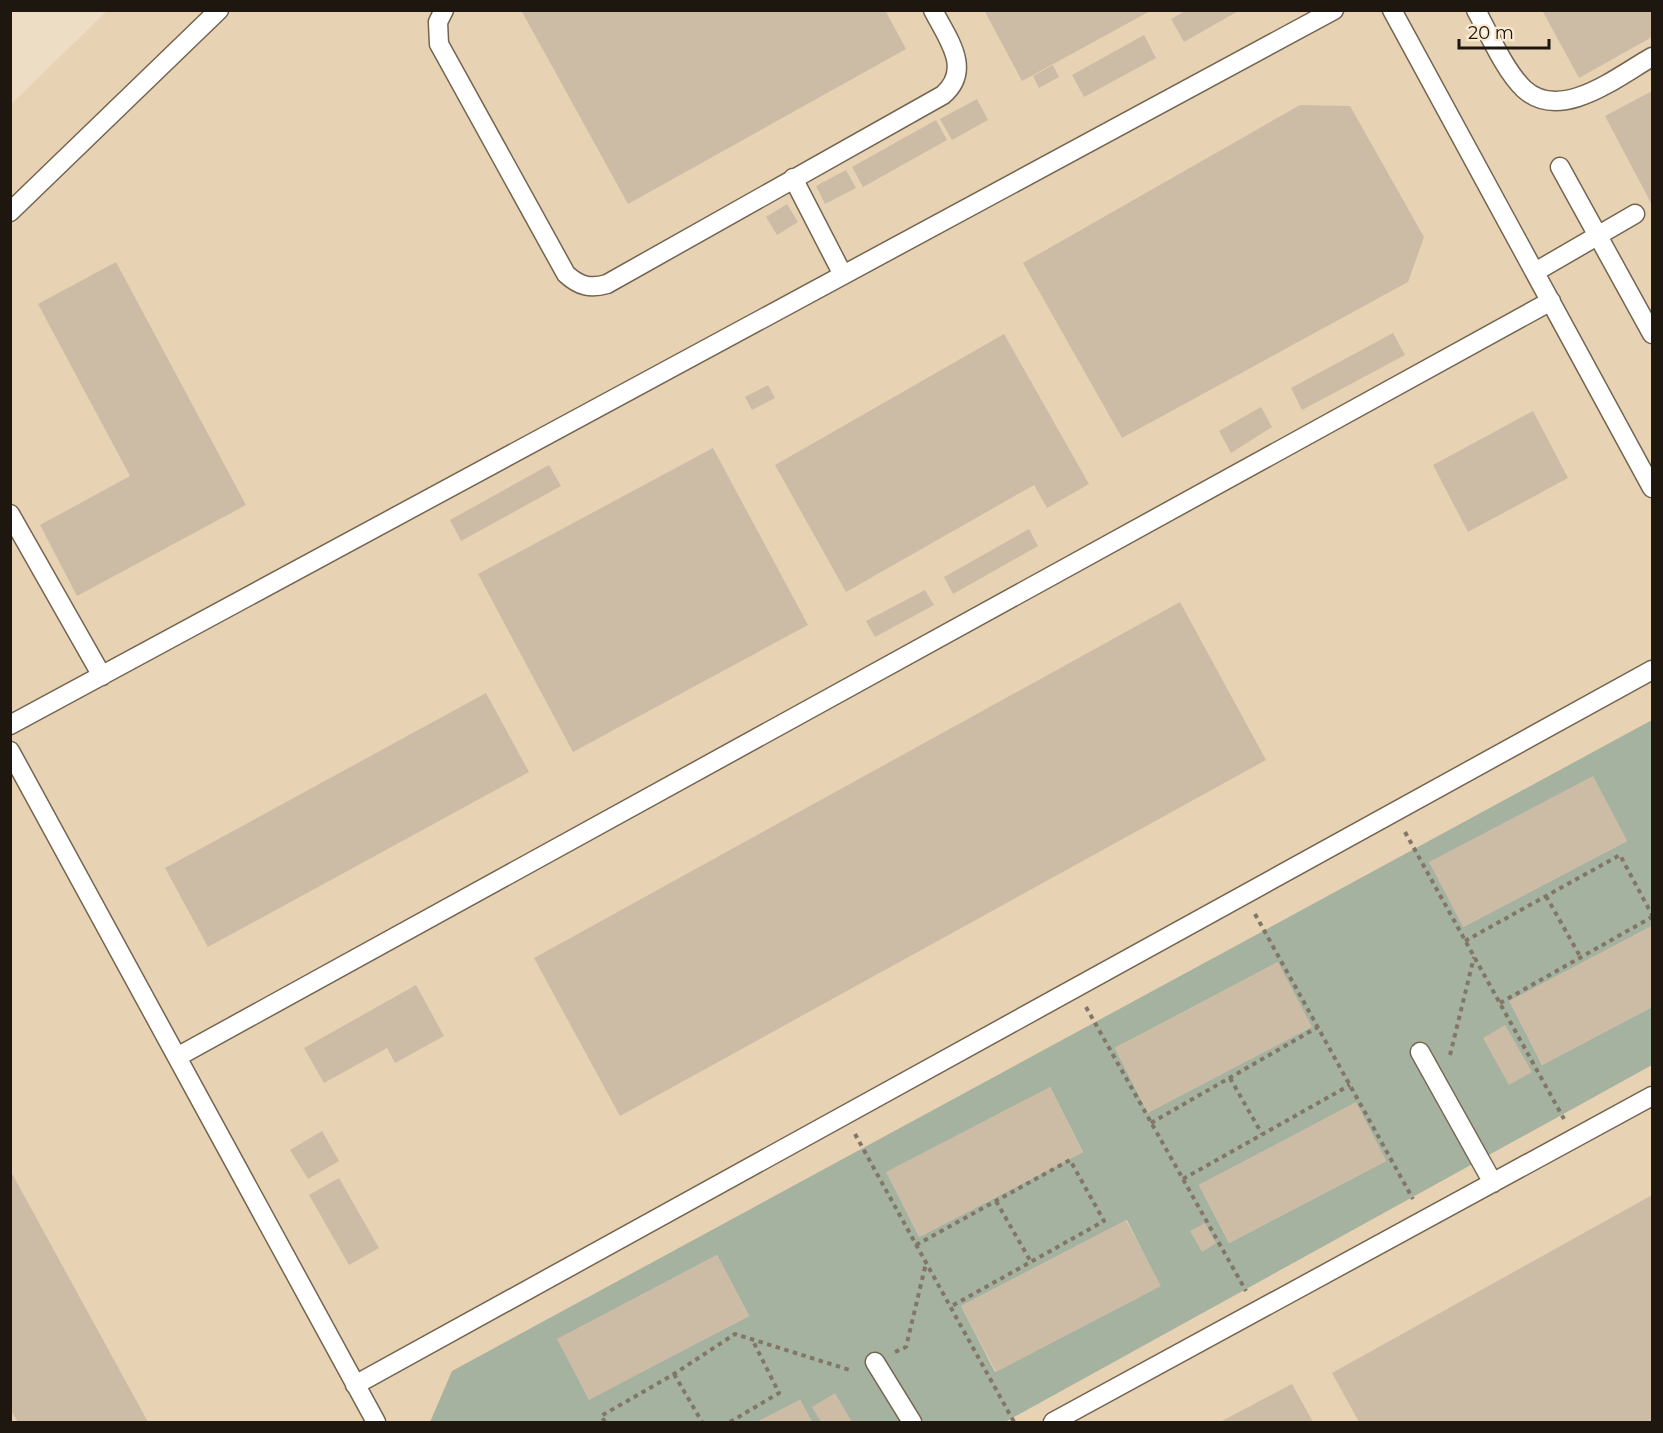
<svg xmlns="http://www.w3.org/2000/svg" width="1663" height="1433" font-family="Montserrat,sans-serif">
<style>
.built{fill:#e8d2b4}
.green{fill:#a5b2a0;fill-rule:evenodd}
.building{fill:#ccbca5}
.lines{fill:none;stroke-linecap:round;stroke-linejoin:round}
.lane-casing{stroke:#736550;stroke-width:21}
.path{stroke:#827767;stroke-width:4;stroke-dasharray:4.5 4.5;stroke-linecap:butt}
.lane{stroke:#fff;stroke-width:18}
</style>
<rect width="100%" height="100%" fill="#eeddc5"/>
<!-- built -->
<path class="built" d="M107 11H1652V1422H11V104Z"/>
<!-- green -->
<path class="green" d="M1652 720V926L1510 1001 1542 1065 1652 1007V1065L1005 1422H812L800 1400 757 1422H430L452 1371ZM1593 777 1627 841 1463 927ZM1278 962 1148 1113 1115 1048ZM1050 1087 1083 1152 919 1237ZM1356 1103 1386 1161 1229 1243 1199 1185ZM1127 1220 1160 1286 995 1372 961 1306ZM717 1255 749 1316 589 1399 558 1339Z"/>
<!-- building -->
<path class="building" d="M521 10H885L906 49 628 204Z
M984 10H1152L1022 81Z
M1187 10H1240L1184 42 1171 19Z
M1542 10H1652V37L1579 78Z
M1144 35 1156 58 1084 97 1072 75Z
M1053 65 1059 77 1039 88 1033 76Z
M1652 91V205L1605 116Z
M977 99 988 120 952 140 940 119Z
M1300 105 1350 106 1424 237 1408 282 1122 438 1023 263Z
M936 120 947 140 863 187 852 167Z
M846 170 856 188 825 204 816 186Z
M787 204 798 222 777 235 766 217Z
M116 262 246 505 77 596 40 525 130 476 38 304Z
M1393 333 1405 355 1302 410 1291 388Z
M1004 334 1089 484 1047 508 1034 485 846 592 775 465Z
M768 385 775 398 752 410 745 397Z
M1261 407 1272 427 1231 453 1219 431Z
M1533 411 1568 478 1468 532 1433 465Z
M713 448 808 625 573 752 478 574Z
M549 465 561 486 461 541 450 520Z
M1029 529 1038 546 953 594 944 577Z
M925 590 934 605 875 637 866 621Z
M1180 602 1266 760 620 1116 534 958Z
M486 693 529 772 208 947 165 868Z
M1593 776 1627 841 1463 927 1429 862Z
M1652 926V1007L1542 1065 1509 1001Z
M1278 962 1312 1027 1148 1113 1115 1048Z
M416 985 444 1036 395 1063 387 1048 324 1083 304 1048Z
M1505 1025 1532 1072 1509 1085 1483 1038Z
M1050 1087 1083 1152 919 1237 886 1172Z
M1356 1102 1386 1161 1229 1243 1199 1185Z
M322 1131 339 1161 308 1179 290 1150Z
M10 1170 148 1422H18L10 1409Z
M339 1178 379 1248 349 1265 309 1195Z
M1652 1195V1422H1359L1332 1373Z
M1126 1220 1161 1286 996 1372 961 1306Z
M1205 1223 1216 1243 1202 1252 1190 1231Z
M717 1255 749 1316 589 1400 557 1339Z
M1292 1384 1313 1422H1220Z
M835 1393 852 1422H821L812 1407Z
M800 1400 812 1422H757Z"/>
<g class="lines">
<defs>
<path id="lane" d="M444 10 438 22 439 44 566 274C579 286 590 289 607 284L943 95C973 69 947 38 933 10
M1392 10 1652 488
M1476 10C1489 34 1505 71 1524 89 1561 123 1618 76 1652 57
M1560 167 1652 334
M793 178 843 275
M10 212 219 10
M1535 272 1635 214
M10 514 102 676
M10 725 1334 10
M10 751 376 1422
M1420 1052 1493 1183
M177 1057 1551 301
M875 1362 912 1422
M355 1385 1652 670
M1053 1422 1652 1096"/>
</defs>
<!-- lane casing -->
<use href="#lane" class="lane-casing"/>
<!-- path -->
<path class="path" d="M1405 832 1564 1119
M1546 896 1581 958
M1255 914 1413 1199
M1465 941 1620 855 1652 915
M1500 1003 1652 917
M1086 1007 1246 1291
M1450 1055 1474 957
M1230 1078 1262 1134
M1151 1123 1318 1027
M855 1134 1014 1422
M1183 1179 1350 1085
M996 1201 1031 1262
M916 1245 1070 1160 1104 1221 950 1307
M895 1352 906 1347 926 1263
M674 1374 702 1422
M605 1422 601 1416 674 1374 735 1334 853 1371
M730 1422 779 1393 752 1339"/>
<!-- lane -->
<use href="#lane" class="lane"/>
</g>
<!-- border -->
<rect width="1663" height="1433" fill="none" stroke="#1d170f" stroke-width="24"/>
<!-- scale -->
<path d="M1459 39v9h90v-9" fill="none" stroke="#1d170f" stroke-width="3"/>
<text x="1468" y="39" font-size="18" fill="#1d170f" stroke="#fbead2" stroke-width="4.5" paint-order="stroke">20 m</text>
</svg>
